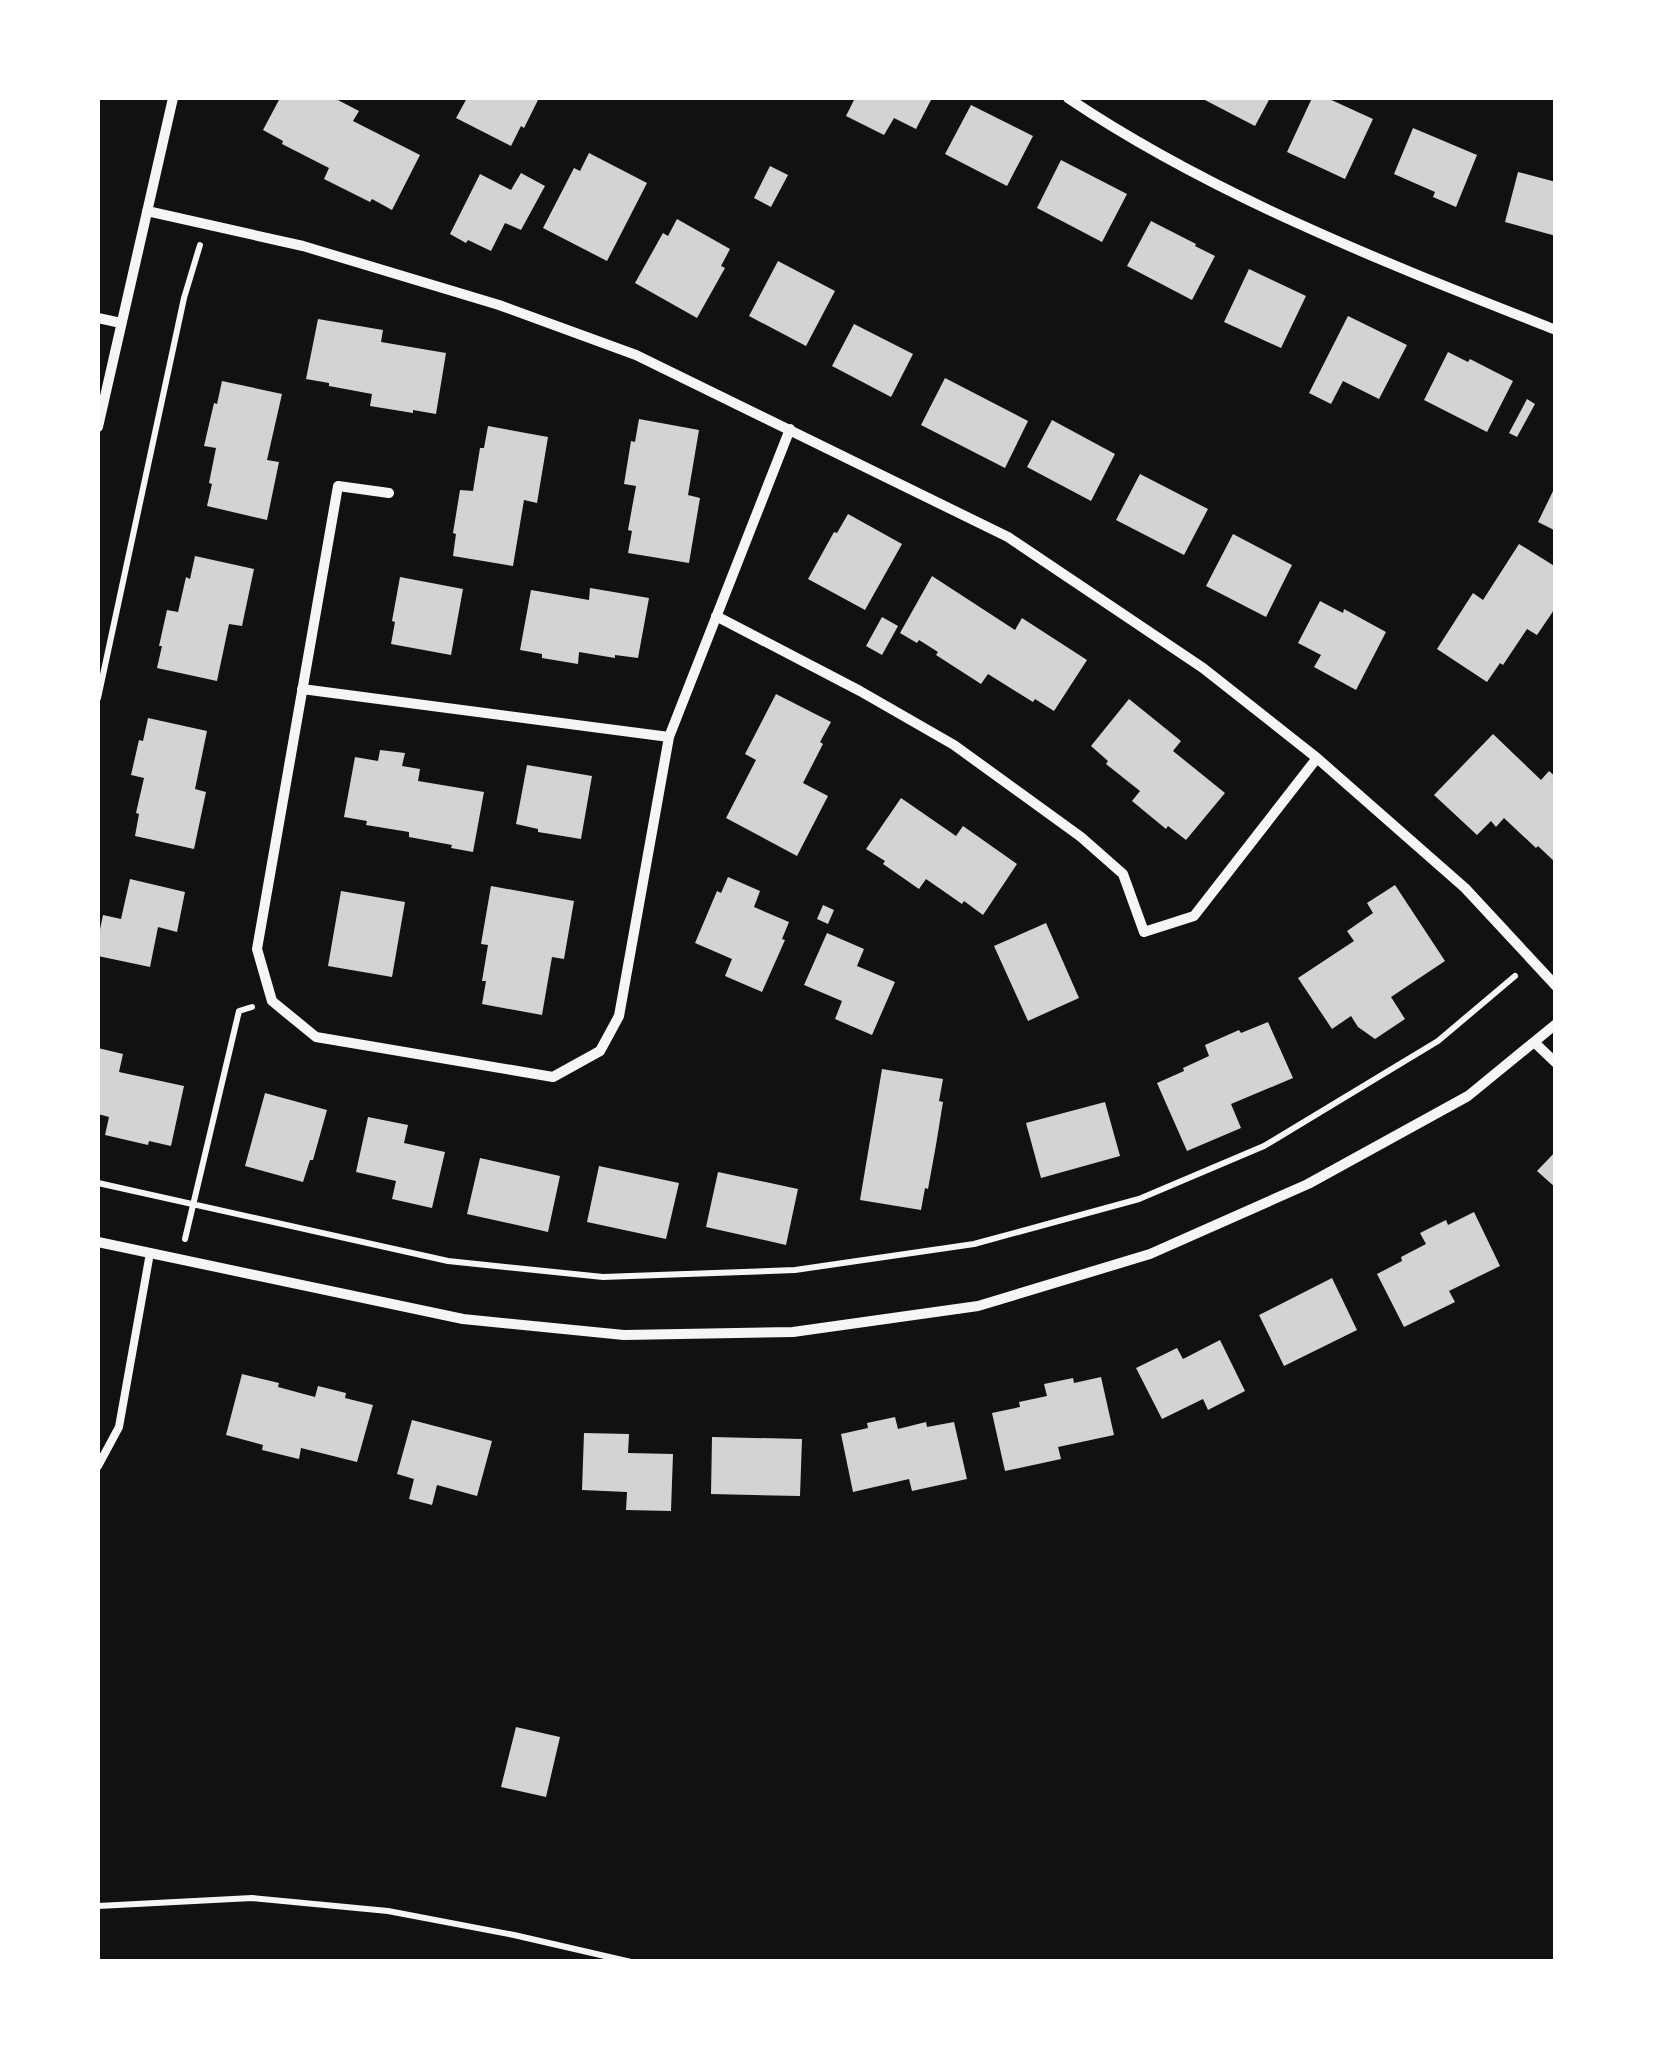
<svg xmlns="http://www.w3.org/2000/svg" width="1653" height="2059" font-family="Overpass,sans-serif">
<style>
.building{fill:#d3d3d3}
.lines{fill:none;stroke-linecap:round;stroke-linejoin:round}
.path{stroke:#f5f5f5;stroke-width:6}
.service{stroke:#f5f5f5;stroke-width:8}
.minor{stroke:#f5f5f5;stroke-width:10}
</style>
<rect width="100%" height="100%" fill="#111"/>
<!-- building -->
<path class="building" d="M280 98H334L359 111 353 121 420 155 392 210 372 199 370 202 324 179 329 168 282 144 283 141 263 130Z
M467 98H539L524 128 521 126 511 146 456 118Z
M855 98H932L916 129 894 118 884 135 846 116Z
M1201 98H1270L1255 126Z
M1312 98H1327L1373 119 1345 179 1287 152Z
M971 105 1033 136 1007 186 945 154Z
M1413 128 1477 155 1456 207 1433 197 1435 192 1394 174Z
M589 153 647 183 607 261 543 228 574 168 580 171Z
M1061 160 1127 194 1102 242 1037 208Z
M770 166 788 175 771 207 754 198Z
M1518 172 1556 182V236L1505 222Z
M521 173 545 186 521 230 505 223 491 251 468 240 466 243 450 234 480 174 511 190Z
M677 219 730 249 721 266 725 268 697 318 635 283 663 233 668 236Z
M1151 221 1196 244 1195 246 1215 256 1192 300 1127 266Z
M778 261 835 291 806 346 749 316Z
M1249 269 1306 296 1281 348 1224 322Z
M1348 316 1407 345 1379 399 1343 381 1331 404 1309 393Z
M318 319 383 330 381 342 446 353 436 414 413 410V413L370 406 372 394 329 386V383L306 379Z
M854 324 913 354 891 397 832 366Z
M1448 352 1468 362 1470 359 1513 381 1487 432 1424 400Z
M945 378 1028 421 1005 468 921 425Z
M222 381 282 394 267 460 279 462 267 520 207 506 212 484 209 483 216 448 204 446 214 403 217 404Z
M1527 399 1535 404 1517 437 1509 433Z
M639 419 699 430 688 495 700 498 689 563 628 553 632 531 628 530 636 486 624 484 631 441 635 442Z
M1052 420 1115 454 1091 501 1027 467Z
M488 426 548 437 537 503 524 500 513 566 453 556 456 534 453 533 460 490 473 491 480 448H484Z
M1140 474 1208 509 1184 555 1116 520Z
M1556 485V531L1538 522Z
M848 514 902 544 865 610 808 579 834 532 837 533Z
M1233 534 1292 565 1266 617 1206 586Z
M1519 544 1556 567V607L1537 635 1527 629 1503 665 1500 663 1487 682 1437 649 1473 593 1483 600Z
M195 556 254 569 242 626 229 624 217 681 157 668 162 646H159L167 610 178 612 186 577 190 579Z
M932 576 1015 630 1022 618 1087 660 1054 711 1035 699 1033 702 988 674 981 684 936 655 938 652 919 640 917 643 900 633Z
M400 577 463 589 451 655 391 644 395 622 392 621Z
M590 588 649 598 638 658 615 655V658L579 652 578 664 542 658V654L520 650 531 590 589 600Z
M1320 601 1343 613 1344 609 1386 632 1356 690 1314 667 1321 655 1298 643Z
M882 617 898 626 882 655 866 646Z
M776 694 831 722 820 742 823 744 803 783 828 796 797 856 726 818 756 760 745 754Z
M1129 699 1181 741 1173 751 1225 793 1186 840 1168 826 1166 829 1132 801 1140 791 1106 764 1108 761 1091 746Z
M148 718 207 731 195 789 206 792 194 849 135 836 139 814 136 813 144 778 131 775 139 740 143 741Z
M1493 734 1541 780 1549 771 1556 777V863L1538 846 1536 848 1504 818 1496 827 1491 821 1477 835 1434 795Z
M380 750 405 753 402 766 420 769 418 781 484 792 473 852 451 848 452 845 409 837V832L366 825 367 821 344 817 355 757 378 761Z
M527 765 592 776 581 839 538 832V829L516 824Z
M901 798 956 836 963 826 1017 864 983 915 964 901 962 904 926 879 919 889 883 864 885 861 866 849Z
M728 877 760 891 754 907 789 922 782 939 785 940 762 992 725 976 732 959 695 943 717 891 721 893Z
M130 879 185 892 177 932 158 927 150 967 98 956V939L103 915 121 919Z
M1395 885 1445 961 1391 997 1405 1019 1375 1039 1358 1027 1351 1016 1332 1029 1298 978 1354 941 1347 931 1373 913 1367 903Z
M491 886 574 901 564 959 552 957 542 1015 482 1004 486 981H482L488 945 481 944Z
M341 891 405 902 392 977 328 966Z
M823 905 834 910 828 924 817 919Z
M1046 923 1079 998 1028 1021 994 946Z
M827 933 864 949 857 966 895 982 872 1035 835 1019 842 1001 804 985Z
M1268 1022 1293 1078 1231 1104 1241 1128 1187 1151 1157 1083 1184 1071 1183 1068 1209 1056 1205 1045 1239 1030 1241 1033Z
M98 1048 123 1054 119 1072 184 1086 171 1146 149 1141 148 1145 105 1135 109 1117 98 1114Z
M882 1069 943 1079 939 1101 943 1102 936 1145 928 1189 925 1188 921 1210 860 1200Z
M265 1093 327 1110 313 1160H310L303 1182 245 1166Z
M1105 1102 1120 1156 1041 1178 1026 1123Z
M368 1117 408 1125 404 1143 445 1152 432 1208 392 1199 396 1181 356 1172Z
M1556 1151V1188L1537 1171Z
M480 1158 560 1176 548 1232 467 1214Z
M599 1166 679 1183 666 1239 587 1222Z
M718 1172 798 1189 786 1245 706 1227Z
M1474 1212 1500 1266 1449 1291 1455 1302 1404 1327 1377 1274 1402 1261 1401 1257 1426 1244 1420 1233 1446 1220 1448 1225Z
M1332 1278 1357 1330 1284 1366 1259 1315Z
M1220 1340 1245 1391 1208 1410 1203 1399 1162 1419 1136 1368 1177 1348 1183 1359Z
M242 1374 279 1383 278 1387 315 1397 318 1386 346 1393 345 1398 373 1405 357 1462 301 1448 299 1459 262 1450 263 1445 226 1435Z
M1101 1377 1114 1435 1058 1447 1061 1459 1005 1471 992 1413 1020 1407 1019 1402 1047 1396 1044 1384 1073 1378 1074 1383Z
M895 1417 898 1429 926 1422 927 1427 954 1422 967 1479 912 1491 909 1479 853 1492 841 1434 868 1428 867 1423Z
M412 1420 492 1441 477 1496 437 1485 432 1505 409 1499 414 1479 397 1474Z
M584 1433 629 1434 628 1453 673 1454 671 1511 626 1510 627 1492 582 1490Z
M712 1437 802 1439 800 1496 711 1494Z
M516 1727 560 1737 546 1797 501 1787Z"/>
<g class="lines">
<!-- path -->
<path class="path" d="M98 698 184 298 200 245
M98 1183 448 1261 603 1277 795 1270 974 1244 1139 1199 1264 1146 1438 1041 1515 976
M185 1239 239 1011 252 1007
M98 1906 252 1898 388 1911 514 1935 631 1962"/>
<!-- service -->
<path class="service" d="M98 1466 119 1427 150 1253"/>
<!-- minor -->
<path class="minor" d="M1068 98C1215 197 1391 265 1556 330
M147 211 303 246 499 305 636 355 1008 537 1203 668 1317 758 1465 888 1556 986
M98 318 121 323
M98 427 173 98
M389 493 338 486 257 949 272 1001 316 1037 553 1077 600 1051 619 1016 669 737 790 429
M716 616 860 691 954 745 1081 837 1123 874 1144 932 1194 916 1317 758
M302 689 669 737
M1534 1042 1556 1063
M98 1242 463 1319 624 1335 793 1332 978 1306 1150 1254 1308 1184 1468 1096 1556 1024"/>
</g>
<!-- border -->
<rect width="1653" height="2059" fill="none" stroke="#ffffff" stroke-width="200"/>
</svg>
